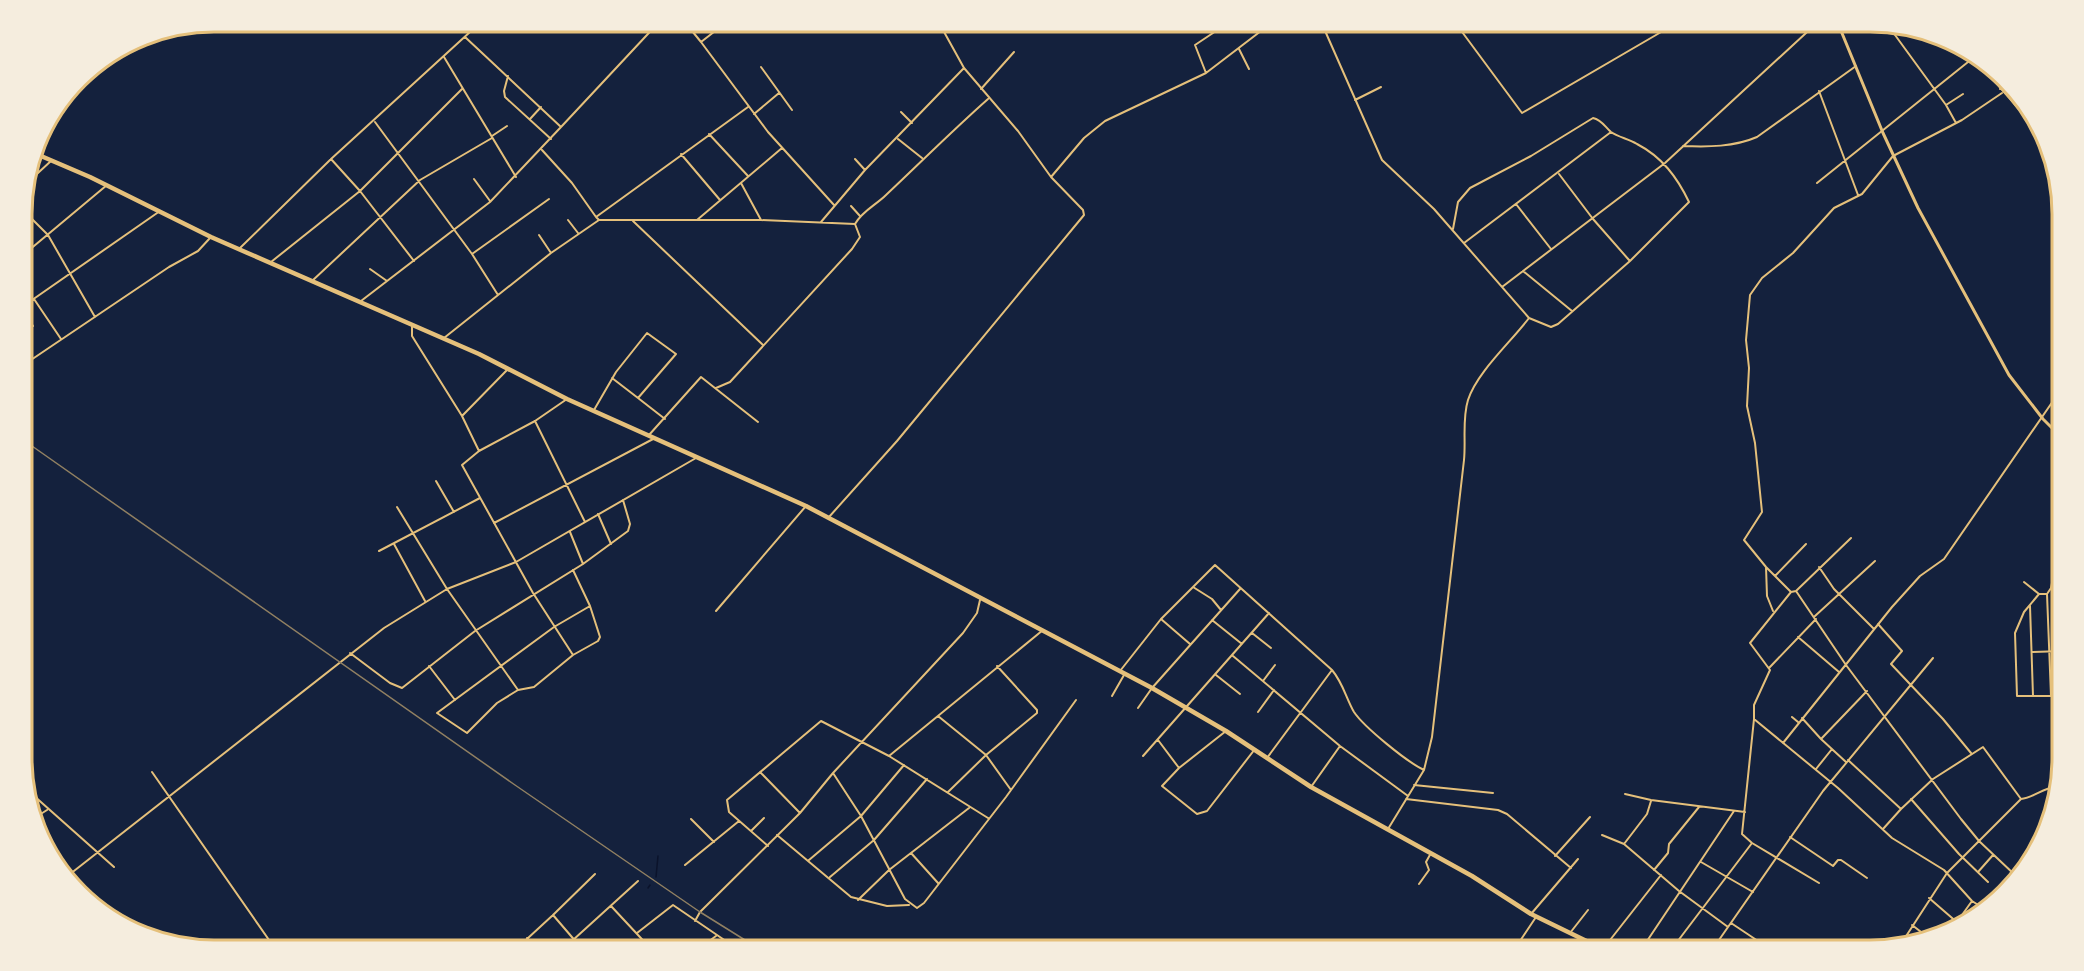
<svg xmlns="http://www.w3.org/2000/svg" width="2084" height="971" font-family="Raleway,sans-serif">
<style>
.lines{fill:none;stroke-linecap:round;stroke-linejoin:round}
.stream{stroke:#0b132b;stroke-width:1.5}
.minor{stroke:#e5c07b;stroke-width:2}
.tertiary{stroke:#e5c07b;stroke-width:3}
.primary{stroke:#e5c07b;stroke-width:4.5}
.rail{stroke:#918062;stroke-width:1.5}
.rim{fill:none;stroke:#e5c07b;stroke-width:3}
</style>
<rect width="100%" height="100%" fill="#14213d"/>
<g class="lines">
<!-- stream -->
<path class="stream" d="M656 877 658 856
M648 888 650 885"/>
<!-- minor -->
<path class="minor" d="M684 21 701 42
M728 21 701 42 768 132 834 205
M938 21 964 68 1018 131 1051 177 1084 138 1105 121 1206 73 1274 21
M1253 21 1262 31
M1336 21 1326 33 1382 160 1434 209 1529 318 1551 327 1558 324 1630 261 1689 202C1677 177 1662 157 1637 144 1629 139 1618 137 1611 132 1605 127 1602 120 1593 118L1531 156 1470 188 1458 202 1453 229
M1454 21 1522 113 1680 21
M1887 24 1946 105 1963 94
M1239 49 1249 69
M444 57 516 177
M1977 61 2037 130
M761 67 792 110
M1206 73 1195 45 1231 21
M508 76 504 91 505 97 551 139
M981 89 1014 52
M2000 89 2006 83
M1819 91 1858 195
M2002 93 1962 120 1893 156 1862 194 1834 208 1793 253 1762 278 1750 295 1746 340 1749 368 1747 406 1755 443 1762 512 1744 540 1766 567 1791 592 1796 591 1846 665 1961 819 1979 841 2015 875
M1355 100 1381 87
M1946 105 1956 123
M748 107 596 217 599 220H761L855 224
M901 112 912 123
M754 114 779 93
M530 119 541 107
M375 122 472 254 498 295
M561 127 660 21
M709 134 748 176
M492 136 507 126
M898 139 922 158
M1683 146C1708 147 1734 147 1757 137L1856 66
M542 150 572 183 596 217
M681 154 720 200
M331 159 360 191 414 261
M855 159 865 170
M1559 174 1593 219 1629 260
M474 179 490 201
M741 183 761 220
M1817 183 1973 58
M25 185 52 160
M1516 204 1551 249
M851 206 860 216
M21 208 48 235 95 317
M568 220 578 233
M697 220 782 148
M633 221 763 345
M821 222 865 170 964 68
M855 224C862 211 876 205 886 195 920 163 953 130 988 99
M539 235 551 253
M1464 243 1611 132
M240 248 331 159 482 21
M472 254 549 199
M22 256 107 185
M271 262 360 191 462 89
M370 269 387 281
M1523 271 1572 311
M312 281 420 180 492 138
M1502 287 1665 163 1819 21
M34 299 61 339
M361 301 490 202 561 127 465 37
M22 307 160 211
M22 309 33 326
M412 326V336L462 416 479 451
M444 338 551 253 599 220
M22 366 169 267 198 251 210 238
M612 378 638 398
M716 388 730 382 852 249 860 237 855 224
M567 399 535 421 479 451 462 465 533 593 573 655
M594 410 616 372 647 333 676 354 638 398 665 419
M462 416 508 369
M535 421 585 522
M649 435 701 377 758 422
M436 481 454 512
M397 507 447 589 518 690
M598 514 611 544
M829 517 897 441 1084 215 1083 210 1051 177
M494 523 655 438
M570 532 583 564
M394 544 425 601
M379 551 480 498
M1766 567 1767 596 1773 611
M1819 567 1834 589 1874 629
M573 570 590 606 600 637 598 641 573 655 534 687 518 690 497 703 467 733 437 713 554 627 590 606
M1775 576 1806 544
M2024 582 2039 594
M1193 587 1212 599 1221 610
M2051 588 2054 573 2062 572
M2063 589 2051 588 2047 594H2039L2024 612 2015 633 2017 696H2063
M1796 591 1851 538
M1791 592 1750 643 1770 670 1754 705V719L1838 788 1892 838 1944 870 1972 901 1986 910
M2047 594 2051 696
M2030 606 2033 696
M716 611 806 506
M1815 616 1875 561
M1161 619 1190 644
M1212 620 1242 644
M1878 624 1902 651 1891 664 1943 719 1971 753
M1252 633 1271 648
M1798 637 1839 672
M2033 652 2063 651
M350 653 390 683 402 688 475 631 583 564 628 531 630 524 623 500
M1233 656 1340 746 1408 796
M429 666 455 700
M1769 668 1816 619
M1120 671 1161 619 1215 565 1332 670C1343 683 1346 698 1354 712 1364 727 1407 762 1424 770
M1216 675 1240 694
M1263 681 1275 665
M1112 696 1124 675
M1138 708 1152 688 1240 589
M1258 712 1274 690
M938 716 986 755 1011 790
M1792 717 1798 722
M1802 718 1821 739 1867 691
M1754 719 1742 834 1752 843 1819 883
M1226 731 1179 768 1162 786 1197 814 1207 811 1255 749
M1821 739 1846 762
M1158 740 1179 768
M1783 743 1892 607 1920 576 1944 559 2062 388
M889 756 1043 630
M1143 756 1269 613
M1267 758 1332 670
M1848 760 1901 809 1933 779 1983 747 2021 799
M1816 769 1832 749
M152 772 276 950
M760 772 800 813
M833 773 861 816 905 899 917 908 924 903 1006 797 1076 700
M1414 785 1493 793
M24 787 114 867
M1311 787 1340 746
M948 792 986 755 1037 713V710L997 666
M1625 794 1651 800 1745 812
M1406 799 1498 810 1507 814 1571 868
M1911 799 1959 854 1988 882
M36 817 47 810
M691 819 714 842
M1388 829 1424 770 1432 737 1464 460C1466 440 1462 419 1468 400 1477 372 1511 342 1529 318
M1883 829 1901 809
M751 831 764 818
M777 835 851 897 887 906 909 905
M1602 835 1624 844 1679 891 1728 927
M1790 837 1833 866 1838 860H1841L1867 878
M1624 844 1647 814 1651 801
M768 846 729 812 727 800 821 721 889 756 988 818
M911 853 938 883
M1555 856 1590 817
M809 860 861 816 904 765
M1701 862 1753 892
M685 865 739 821
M1654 870 1668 853 1669 844 1699 807
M1978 872 1993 855
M830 877 874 840 927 779
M65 878 384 628 447 589 516 562 696 458
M1419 884 1429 870 1426 862 1431 853
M1929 898 1959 924
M858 900 889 870 969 808
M611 906 652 950
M1531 914 1578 859
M553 915 595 874
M695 921 700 912 800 813 833 773 963 633 977 613 980 600
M1957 922 1972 901
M1731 923 1761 943
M1912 925 1925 935
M637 933 673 905 739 950
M1570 933 1588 910
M527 938 537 950
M1901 944 1947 873 2021 799C2034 798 2043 787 2057 787
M1603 949 1661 875
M515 950 553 915 583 950
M562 950 638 881
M697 950 716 936
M1514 950 1536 917
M1641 950 1734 811
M1671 950 1752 843
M1712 950 1823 791 1933 658"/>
<!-- tertiary -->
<path class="tertiary" d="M1837 21 1883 133 1918 208 2009 375 2043 419 2062 438"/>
<!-- primary -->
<path class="primary" d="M34 153 90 177 211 237 479 354 567 399 806 506 1152 688 1226 731 1311 787 1472 876 1531 914 1605 950"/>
<!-- rail -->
<path class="rail" d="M22 439 515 785 700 912 761 950"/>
</g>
<!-- crop -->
<path d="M0 0H2084V971H0ZM214 32H1870A182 182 0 0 1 2052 214V758A182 182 0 0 1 1870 940H214A182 182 0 0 1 32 758V214A182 182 0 0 1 214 32Z" fill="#f5edde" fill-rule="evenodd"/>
<path class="rim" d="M214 32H1870A182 182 0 0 1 2052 214V758A182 182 0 0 1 1870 940H214A182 182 0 0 1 32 758V214A182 182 0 0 1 214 32Z"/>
</svg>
